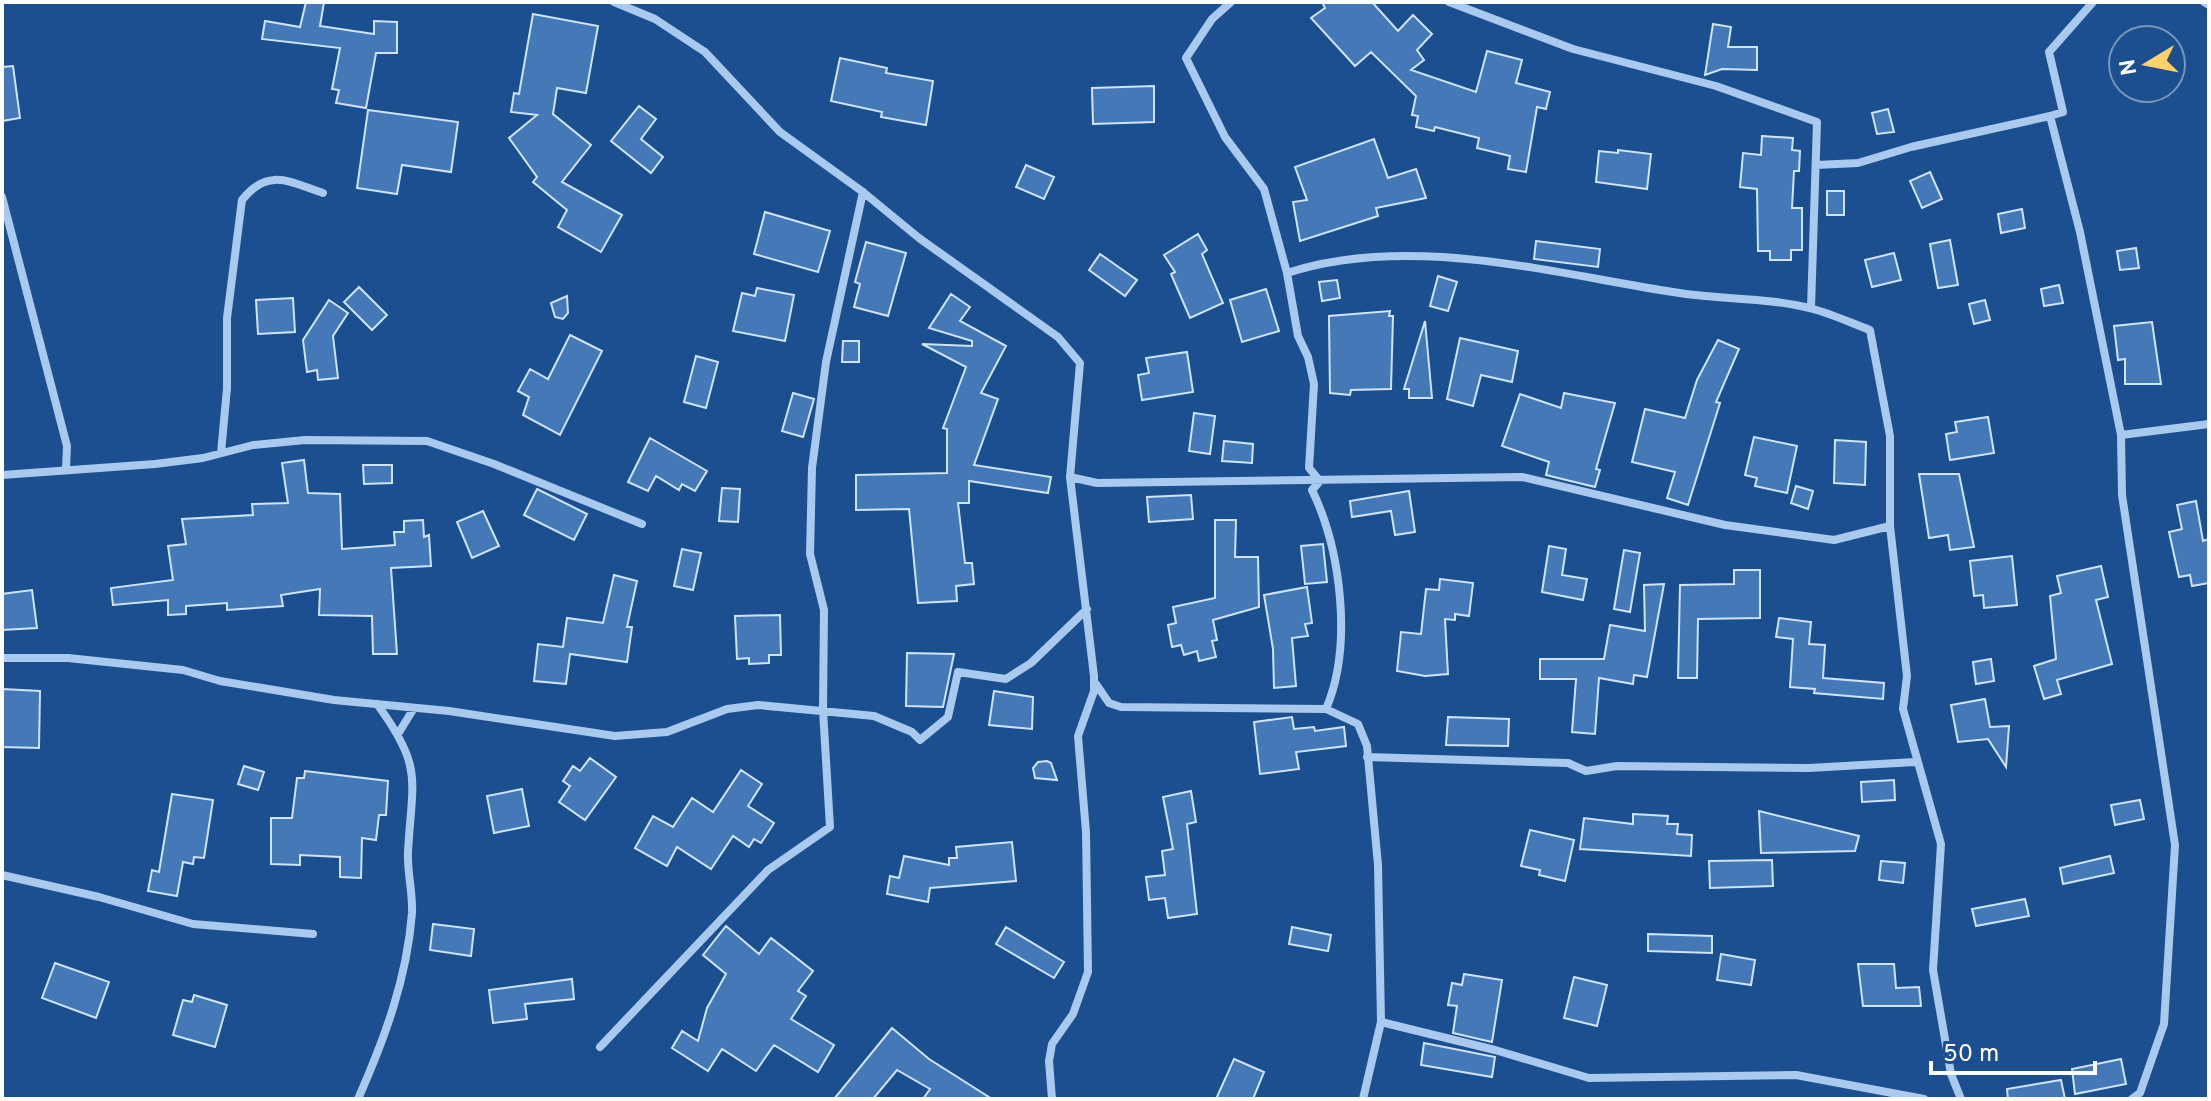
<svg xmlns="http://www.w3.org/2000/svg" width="2211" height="1101" font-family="Overpass,sans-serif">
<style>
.building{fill:#4478b7;stroke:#cfe3fa;stroke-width:2}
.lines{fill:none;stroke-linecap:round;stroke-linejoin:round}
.minor{stroke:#a9c9ee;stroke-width:8}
</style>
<rect width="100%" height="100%" fill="#1b4f8f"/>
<!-- building -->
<path class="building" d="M306 2H324L320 26 374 34V21L397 22V53H376L366 108 336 103 339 90 332 89 340 48 262 39 265 21 300 27Z
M1322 2H1372L1398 31 1413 15 1432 34 1417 50 1424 60 1411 70 1476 92 1487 51 1522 60 1516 83 1550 92 1546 109 1537 107 1526 172 1508 169 1510 156 1477 148 1479 138 1435 127 1434 131 1416 127 1418 116 1412 115 1416 96 1371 52 1355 66 1311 18 1325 8Z
M533 14 598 26 586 93 557 88 553 114 591 145 562 182 622 215 601 252 558 227 567 210 533 182 537 177 509 138 537 115 511 112 514 93 519 94Z
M1713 24 1731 27 1728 47H1757V70L1722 69 1705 75Z
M840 58 887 68 886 73 933 81 926 125 881 117 882 112 831 101Z
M13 66 20 118 2 121V67Z
M1154 86V122L1093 124 1092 88Z
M639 106 656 119 641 139 663 157 651 173 611 141Z
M1888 109 1894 132 1877 134 1872 113Z
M368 110 458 122 451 172 402 165 397 194 357 188Z
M1762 136 1793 138 1792 150 1800 151 1799 171H1794L1792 208H1802V250H1791V260H1770V251H1758L1757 189 1740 187 1743 153 1761 155Z
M1374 139 1388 178 1416 169 1426 198 1376 208 1378 216 1300 241 1293 202 1307 200 1295 167Z
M1618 150 1651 154 1647 189 1596 182 1599 151 1618 153Z
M1026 165 1054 177 1044 199 1016 187Z
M1930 172 1942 199 1922 208 1910 181Z
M1827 191H1844V215H1827Z
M2022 209 2025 228 2001 233 1998 214Z
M765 212 830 231 818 272 754 254Z
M1198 234 1207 250 1202 254 1223 303 1190 318 1171 274 1175 272 1164 255Z
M1950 240 1958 285 1938 288 1930 244Z
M1536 241 1600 249 1598 267 1534 259Z
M866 242 906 253 888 316 854 307 860 284 855 282Z
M2136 248 2139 268 2120 270 2117 251Z
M1894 253 1901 280 1872 287 1865 260Z
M1100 254 1137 280 1125 296 1089 270Z
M1438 276 1457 282 1448 311 1430 306Z
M1337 280 1340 298 1322 301 1319 282Z
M2059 285 2063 303 2044 306 2041 289Z
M359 287 387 315 372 330 344 302Z
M757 288 794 295 785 341 733 331 742 293 755 296Z
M1266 289 1279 331 1242 342 1230 300Z
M951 294 970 307 960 321 1006 346 981 393 998 399 974 465 1051 477 1048 493 969 481V503H958L965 563H972L974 584 956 586 957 601 918 603 909 509 856 510V475L947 473V429L943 428 966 367 922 344 972 346V341L929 328Z
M567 296 568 313 563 319 555 317 551 303Z
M293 298 295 332 258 334 256 300Z
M329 300 348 313 333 336 338 378 318 380 317 370 307 372 303 340Z
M1985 300 1990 320 1974 324 1969 304Z
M1390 311 1389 316H1393L1391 389 1351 390 1350 395 1330 393 1329 316Z
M1425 321 1432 398H1409V389H1404Z
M2152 322 2161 384H2125V359L2118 360 2114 326Z
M570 335 602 351 560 435 523 415 529 397 518 391 530 369 548 379Z
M1460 338 1518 351 1512 382 1481 375 1473 406 1447 399Z
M1718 340 1739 349 1716 402 1720 403 1688 505 1667 498 1675 472 1632 462 1645 409 1685 418 1697 380Z
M843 341H859V362H842Z
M1187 352 1193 392 1142 400 1138 375 1149 373 1146 358Z
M696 356 718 362 706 408 684 402Z
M793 393 814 399 803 437 782 431Z
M1564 393 1615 403 1596 469 1600 470 1595 487 1546 475 1549 462 1502 446 1520 394 1561 408Z
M1194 413 1215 416 1210 454 1189 451Z
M1988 417 1994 453 1950 460 1946 434 1957 432 1955 422Z
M1754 437 1797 446 1787 493 1755 486 1757 478 1745 475Z
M650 438 707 471 695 491 682 484 679 490 656 476 648 491 628 482Z
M1835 440 1866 442 1865 485 1834 483Z
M1224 441 1253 444 1252 463 1222 461Z
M304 460 308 493 340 494 342 549 395 545 394 532H404V521L423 520 424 537 429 535 431 566 391 568 397 654H373L372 616 319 615 320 589 281 595 283 606 227 610V603L186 606V614L168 615V600L113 605 111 588 173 580 168 546 186 544 182 519 253 515 252 504 288 503 282 463Z
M363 465H392V483L364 484Z
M1919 474H1959L1974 547 1950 550 1948 535 1929 538Z
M1796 486 1813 491 1808 509 1791 503Z
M722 488 740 489 738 522 719 521Z
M537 489 587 514 574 540 524 515Z
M1409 491 1415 532 1395 535 1391 511 1352 517 1350 501Z
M1191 495 1193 519 1149 522 1147 497Z
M2196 501 2203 541 2209 539V583L2192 586 2190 575 2179 577 2169 532 2182 529 2177 505Z
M483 511 499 546 472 558 457 522Z
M1215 520H1236L1235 557H1258L1259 607 1213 620 1217 640 1212 641 1216 657 1199 661 1197 651 1184 655 1181 645 1172 647 1168 625 1176 623 1173 607 1215 598Z
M1323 544 1327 582 1305 584 1301 546Z
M1549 546 1566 549 1562 575 1587 579 1583 600 1542 592Z
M682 549 701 553 693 590 674 586Z
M1624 550 1640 553 1630 612 1614 609Z
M2012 556 2017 605 1984 608 1983 595 1974 596 1970 561Z
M2101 566 2108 597 2096 600 2112 664 2057 680 2061 694 2044 699 2034 666 2056 659 2050 596 2061 593 2057 576Z
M1734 570H1760V618L1698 619 1697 678H1678L1680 585 1734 584Z
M614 575 637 581 627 627H632L627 662 570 654 566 684 534 681 538 644 563 647 567 618 603 623Z
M1440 579 1473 583 1469 616 1455 614V620L1445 619 1448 674 1425 676 1397 671 1401 632 1421 634 1426 589 1439 590Z
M1664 584 1647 677 1634 675 1633 684 1599 678 1595 734 1572 732 1576 679H1540V659H1604L1610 625 1645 631 1644 585Z
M1307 587 1312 623 1305 624 1308 636 1292 638 1296 686 1274 688 1273 649 1264 595Z
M32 590 37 628 2 630V594Z
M780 615 781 655H769V663L749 664V658L737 659 735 616Z
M1779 618 1811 622 1809 644 1825 645 1823 678 1884 683 1883 699 1814 693 1815 689 1790 687 1793 639 1776 637Z
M907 653 954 654 943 707 906 706Z
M1991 659 1994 681 1976 684 1973 662Z
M2 689 40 691 39 748 3 747Z
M994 691 1033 697 1032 729 989 725Z
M1985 699 1990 727 2009 726 2006 767 1988 739 1958 742 1951 705Z
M1292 717 1294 729 1314 727 1315 731 1344 727 1346 746 1296 752 1299 769 1260 774 1254 722Z
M1448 717 1509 719 1508 746 1446 745Z
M590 758 616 777 585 820 559 802 570 786 563 781 573 766 580 771Z
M1047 761 1051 763 1057 780 1035 778 1033 768 1038 762Z
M244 766 264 772 258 790 238 784Z
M741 770 762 784 748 806 774 823 761 843 754 839 749 847 733 836 711 869 677 847 667 866 635 848 653 816 673 827 692 798 713 812Z
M305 771 388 781 386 815H379L376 840 362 838 361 878 340 877V857L300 855V865L271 864V818H292L297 778H304Z
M1894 780 1895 800 1862 802 1861 782Z
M522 789 529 826 494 833 487 796Z
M1191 791 1196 822 1187 824 1197 914 1168 918 1165 898 1149 900 1146 877 1165 875 1162 851 1173 849 1163 797Z
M172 794 213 800 204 858 194 857 193 864 183 862 177 896 148 891 152 870 159 872Z
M2140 800 2144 819 2115 825 2111 805Z
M1759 811 1859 836 1855 851 1761 853Z
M1633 814 1668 816 1667 824H1678L1677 834 1692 835 1691 856 1580 849 1584 818 1633 824Z
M1530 830 1574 840 1565 881 1539 875 1540 870 1521 866Z
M1012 842 1016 881 930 888 928 902 887 894 890 876 899 878 904 856 949 865V858H957L956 847Z
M2110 856 2114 873 2063 884 2060 868Z
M1772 860 1773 886 1710 888 1709 861Z
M1881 861 1905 863 1903 883 1879 880Z
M2025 899 2029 916 1976 926 1972 909Z
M433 924 474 929 471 956 430 950Z
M726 926 759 954 771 938 813 971 798 991 806 996 791 1019 834 1045 818 1072 774 1045 756 1071 722 1049 708 1071 672 1048 682 1031 698 1041 707 1008 726 974 703 955Z
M1006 927 1064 962 1054 978 996 944Z
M1292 927 1331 935 1328 951 1289 944Z
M1648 934 1712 936V953L1648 951Z
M1721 954 1755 960 1751 985 1717 980Z
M55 963 109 982 96 1018 42 998Z
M1858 964H1894L1896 988 1919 987 1921 1006H1863Z
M1464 974 1502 980 1492 1042 1453 1033 1457 1006 1448 1005 1452 983 1462 985Z
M1574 977 1607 985 1597 1026 1564 1018Z
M572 979 574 999 525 1004 527 1019 493 1023 489 990Z
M194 995 227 1005 215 1047 173 1035 183 1000 192 1002Z
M892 1028 929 1059 992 1099H923L930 1089 897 1070 873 1099H834Z
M1424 1043 1495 1057 1492 1077 1421 1065Z
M1234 1059 1264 1072 1253 1099H1216Z
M2121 1059 2126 1084 2075 1094 2072 1069Z
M2061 1080 2065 1099H2008L2007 1089Z"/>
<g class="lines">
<!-- minor -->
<path class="minor" d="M614 2 655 19 705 52 780 132 863 192 919 238 1058 337 1080 363 1070 477 1094 676V691L1078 736 1086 832 1088 972 1073 1014 1052 1044 1049 1061 1052 1099
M1231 2 1212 19 1186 58 1225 137 1264 189 1287 273
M1449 2 1573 49 1716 86 1817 122 1811 308
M2204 2 2209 5
M2050 116 2063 112 2049 52 2093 2
M1816 165 1858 163 1911 147 2050 116 2080 232 2121 435 2122 495 2175 845 2164 1024 2140 1093 2132 1099
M2 197 67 446 66 468
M2121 435 2209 424
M221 453 227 388V318L242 200C268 167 290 182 323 193
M2 475 155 464 203 458 253 445 305 440 427 441 494 464 642 524
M1070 477 1097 483 1522 477 1725 525 1834 540 1890 526 1907 676 1903 709 1941 844 1933 970 1951 1074 1961 1099
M2 658H68L183 670 220 681 334 700 449 711 615 736 667 732 727 709 758 705 874 716 912 732 920 740 948 717 958 672 1006 679 1031 663 1087 609
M1096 684 1109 703 1121 707 1326 709 1358 724 1367 746 1378 865 1381 1022 1363 1099
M1326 709C1353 646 1341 550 1312 490L1320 481 1309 468 1314 384 1308 357 1298 336 1287 273C1409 233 1550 273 1673 292 1719 300 1769 297 1813 309 1832 314 1851 323 1870 330L1890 436V526
M398 734 414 708
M1367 757 1568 763 1586 771 1617 766 1809 768 1915 762
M2 875 99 897 193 924 313 934
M1381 1022 1495 1050 1589 1078 1796 1075 1924 1099
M600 1047 768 870 830 827 823 710 824 610 810 554 812 468 826 362 863 192
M358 1099C384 1040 407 979 412 913 413 893 407 872 408 852 412 779 424 768 377 704"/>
</g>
<!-- border -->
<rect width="2211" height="1101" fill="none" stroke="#ffffff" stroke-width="8"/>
<!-- north arrow -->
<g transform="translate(2147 64) rotate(260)"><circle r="38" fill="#1b4f8f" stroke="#7695bc" stroke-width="2"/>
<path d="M0-6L14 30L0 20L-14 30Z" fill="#ffd166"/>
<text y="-12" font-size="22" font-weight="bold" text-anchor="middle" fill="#ffffff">N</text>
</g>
<!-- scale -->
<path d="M1931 1061v12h164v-12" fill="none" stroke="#ffffff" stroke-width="4"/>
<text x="1943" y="1061" font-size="24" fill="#ffffff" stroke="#1b4f8f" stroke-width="6" paint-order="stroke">50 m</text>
</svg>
